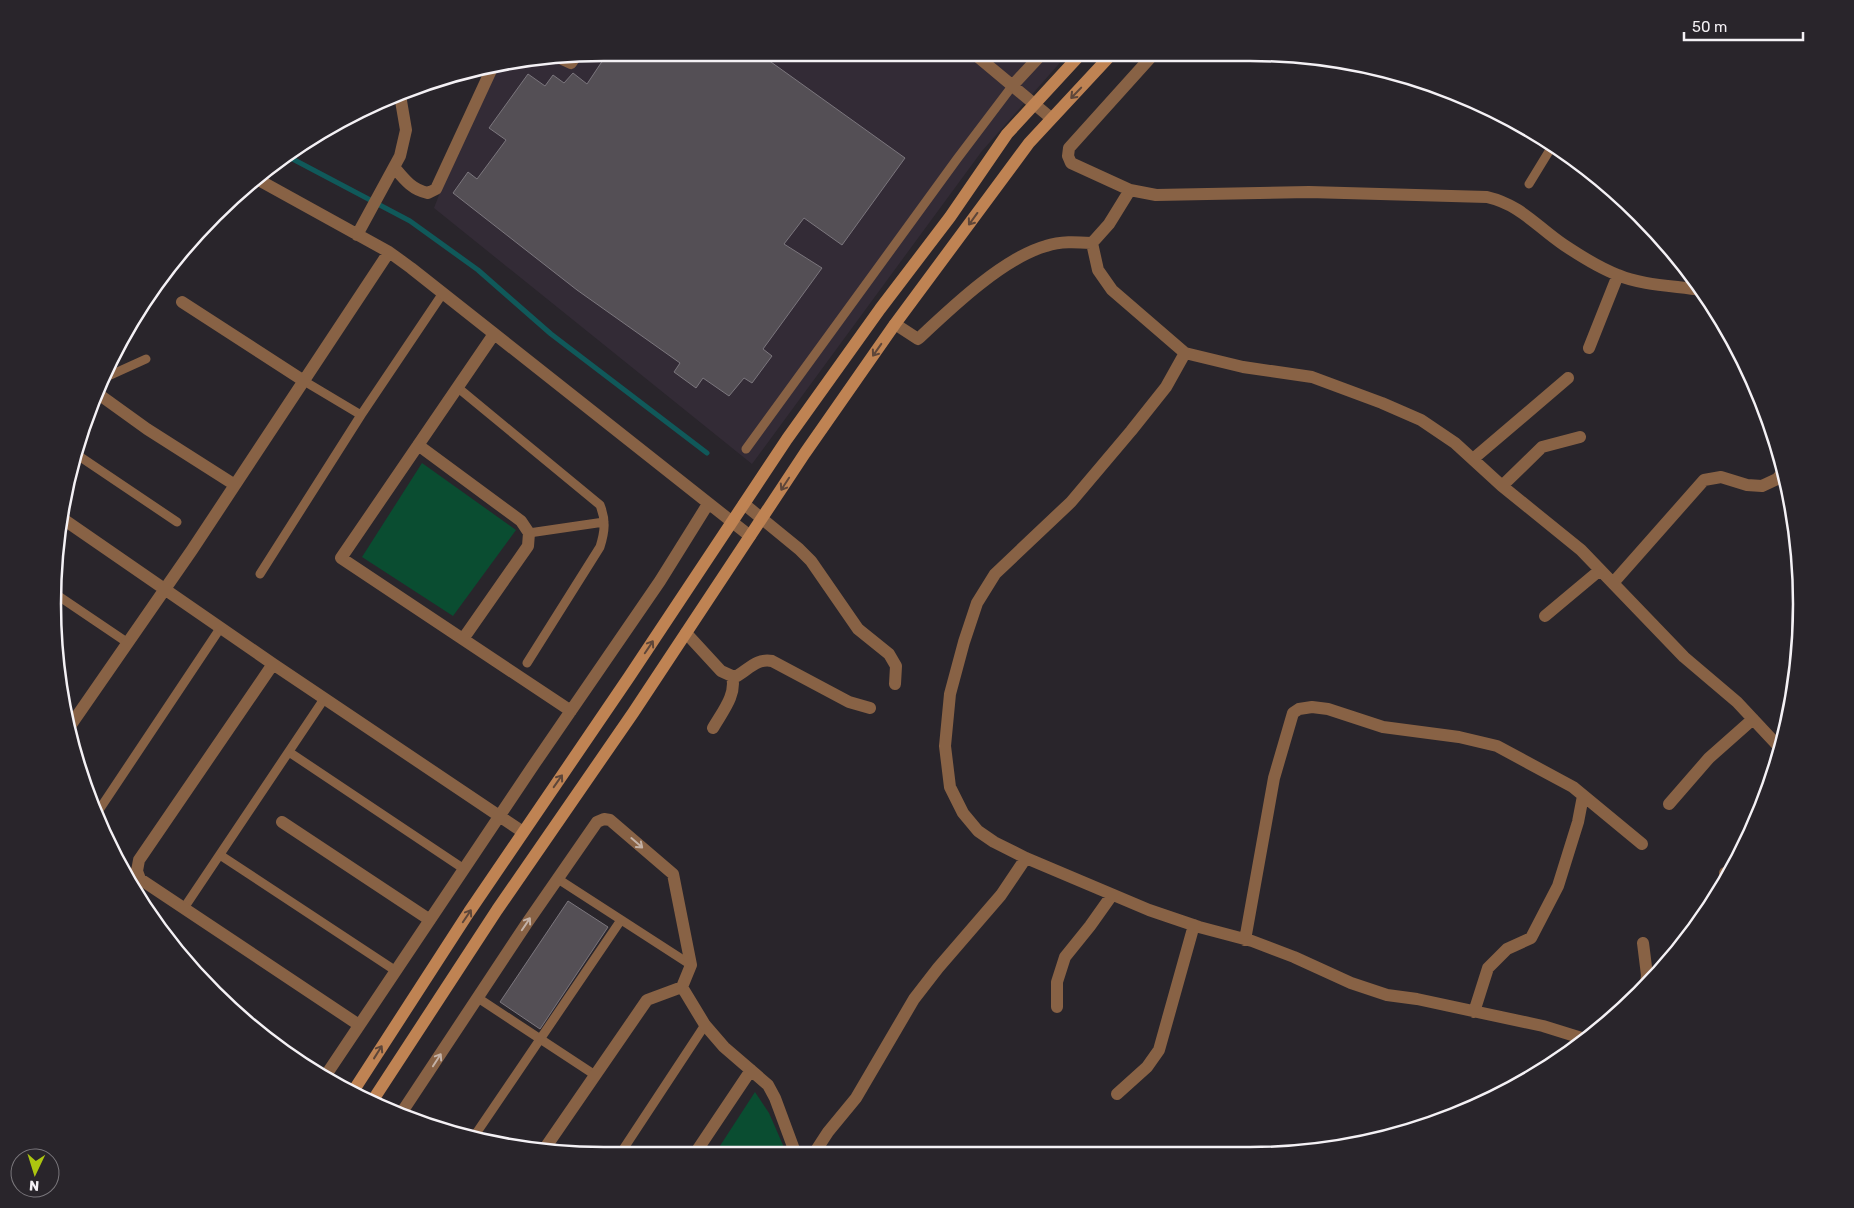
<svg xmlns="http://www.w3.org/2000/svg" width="1854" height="1208" font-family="Rubik,sans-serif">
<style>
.built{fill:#332b36}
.green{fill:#0a4d31}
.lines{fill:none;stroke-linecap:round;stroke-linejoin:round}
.stream{stroke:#10595a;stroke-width:5}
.building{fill:#544f55;stroke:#7b767d}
.lane{stroke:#886245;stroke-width:9}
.street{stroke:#886245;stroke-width:12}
.secondary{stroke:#bf8353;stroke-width:12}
.oneway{stroke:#5e4639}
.oneway2{stroke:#c3b1a6}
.rim{fill:none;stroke:#f4f1f5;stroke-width:2.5}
</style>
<rect width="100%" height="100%" fill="#29252b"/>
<!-- built -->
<path class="built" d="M532 57H1065L982 151 752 464 434 208 488 68Z"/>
<!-- green -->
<path class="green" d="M422 463 516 530 453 616 362 557Z
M755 1092 769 1113 786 1152H716Z"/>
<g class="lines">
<!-- stream -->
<path class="stream" d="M285 155 410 221 478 270 551 334 707 453"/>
</g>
<!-- building -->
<path class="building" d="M605 57H764L905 158 842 245 804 218 784 244 822 268 763 349 772 356 752 383 744 378 729 396 703 378 696 388 674 372 680 363 577 290 453 193 468 172 477 179 506 140 489 128 528 74 545 86 553 75 564 83 573 73 587 84Z
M568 901 608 927 540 1029 500 1002Z"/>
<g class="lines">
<!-- lane -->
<path class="lane" d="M1529 184 1551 148
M104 378 146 359
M304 381 361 415
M457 387 600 505C606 520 605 531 600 547L527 663
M746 449 957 159 1013 85
M76 454 177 522
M529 533 604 522
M260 574 361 415 443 293
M54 593 128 643
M289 752 464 869
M95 816 221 627
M220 855 396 971
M126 874 137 871
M558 879 691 965
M184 908 324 699
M478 998 595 1075
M475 1135 621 920
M622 1151 705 1025"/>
<!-- street -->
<path class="street" d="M558 57 571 63 575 57
M978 57 1051 118
M1151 57 1069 148 1068 156 1071 163 1130 190 1156 195 1309 192 1487 197C1521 205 1536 226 1564 245 1579 255 1602 269 1618 275 1640 285 1676 286 1701 290
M1013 85 1039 57
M394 167C404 179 412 190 428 193L436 189 493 66
M255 178 389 252 411 268 750 536
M357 235 400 156 406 130 400 95
M1092 243 1098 270 1112 290 1185 353 1243 367 1312 377 1382 403 1421 420 1455 443 1502 486 1581 550 1684 657 1737 702 1780 748
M1092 243 1109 224 1130 190
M182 302 304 381
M895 324 918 339C951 308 1003 258 1046 246 1061 241 1076 242 1092 243
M494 334 341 558 571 711
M1589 348 1618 275
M1185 353 1166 387 1131 431 1071 502 995 574 977 603 964 642 950 694 945 746 950 787 963 813 978 831 994 842 1026 858 1149 910 1199 927 1252 941 1294 957 1351 983 1387 995 1417 999 1543 1026 1588 1040
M97 393 147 429 235 485
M418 445 521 521 529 533 528 546 463 639
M1473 459 1568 378
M1502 486 1542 447 1580 437
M744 504 799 549 811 561 858 629 889 654 896 666 895 684
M63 519 273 664 523 832
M1613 583 1704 480 1721 477 1747 485 1762 486 1777 479 1784 471
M1545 616 1600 570
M686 633 721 671 732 676H737C749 669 757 658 772 661L849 702 870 708
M273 664 139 860 137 871 140 879 359 1025
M713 728C722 712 737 695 732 676
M68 729 192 550 389 252
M1669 804 1709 758 1753 719
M282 822 430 920
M1725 873 1729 877
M1245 940 1274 778 1293 713 1299 709 1312 707 1328 709 1383 727 1459 737 1497 746 1573 787 1642 844
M1643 943 1647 975 1646 985
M1057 1007V982L1065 957 1090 926 1112 895
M1474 1012 1488 968 1507 949 1531 938 1558 886 1578 822 1583 796
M324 1078 535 763 660 581 708 504
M1117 1094 1147 1067 1159 1050 1194 925
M400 1115 527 923 597 822 604 819 610 820 673 874 691 965 682 987
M543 1151 647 1000 682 987 705 1025 724 1047 768 1085 775 1098 795 1152
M696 1152 751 1070
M815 1152 828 1132 856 1098 914 999 938 968 1001 895 1026 858"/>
<!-- secondary -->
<path class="secondary" d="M352 1093 469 912 629 677 787 439 880 309 950 217 1007 134 1078 57
M371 1103 497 910 633 713 805 453 895 324 1029 143 1109 57"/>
</g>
<!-- one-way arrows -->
<defs><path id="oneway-shaft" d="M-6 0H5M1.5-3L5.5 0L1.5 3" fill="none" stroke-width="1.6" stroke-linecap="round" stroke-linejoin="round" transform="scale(1.25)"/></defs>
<g class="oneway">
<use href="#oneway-shaft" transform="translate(1076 93) rotate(134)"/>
<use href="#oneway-shaft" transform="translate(973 219) rotate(126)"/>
<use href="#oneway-shaft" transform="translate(877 350) rotate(125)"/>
<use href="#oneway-shaft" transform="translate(785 484) rotate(123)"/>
<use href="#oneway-shaft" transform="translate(649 647) rotate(-56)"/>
<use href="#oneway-shaft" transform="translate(558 781) rotate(-55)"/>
<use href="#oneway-shaft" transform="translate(467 916) rotate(-56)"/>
<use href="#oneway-shaft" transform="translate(378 1052) rotate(-58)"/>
</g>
<g class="oneway2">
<use href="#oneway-shaft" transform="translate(637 843) rotate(41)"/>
<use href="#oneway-shaft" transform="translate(526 924) rotate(-56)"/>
<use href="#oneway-shaft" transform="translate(437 1060) rotate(-57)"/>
</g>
<!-- crop -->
<path d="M0 0H1854V1208H0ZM604 61H1250A543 543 0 0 1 1793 604V604A543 543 0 0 1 1250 1147H604A543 543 0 0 1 61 604V604A543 543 0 0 1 604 61Z" fill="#29252b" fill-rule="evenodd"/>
<path class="rim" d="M604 61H1250A543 543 0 0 1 1793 604V604A543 543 0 0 1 1250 1147H604A543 543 0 0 1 61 604V604A543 543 0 0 1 604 61Z"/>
<!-- north arrow -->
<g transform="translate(35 1173) rotate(184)"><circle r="24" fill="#29252b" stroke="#7a777c"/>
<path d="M0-4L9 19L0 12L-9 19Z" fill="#adc610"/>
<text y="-8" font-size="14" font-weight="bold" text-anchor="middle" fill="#f4f1f5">N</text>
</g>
<!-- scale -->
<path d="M1684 32v8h119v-8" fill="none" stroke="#f4f1f5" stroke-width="2.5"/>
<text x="1692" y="32" font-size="15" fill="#f4f1f5" stroke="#29252b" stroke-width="4" paint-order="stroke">50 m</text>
</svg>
